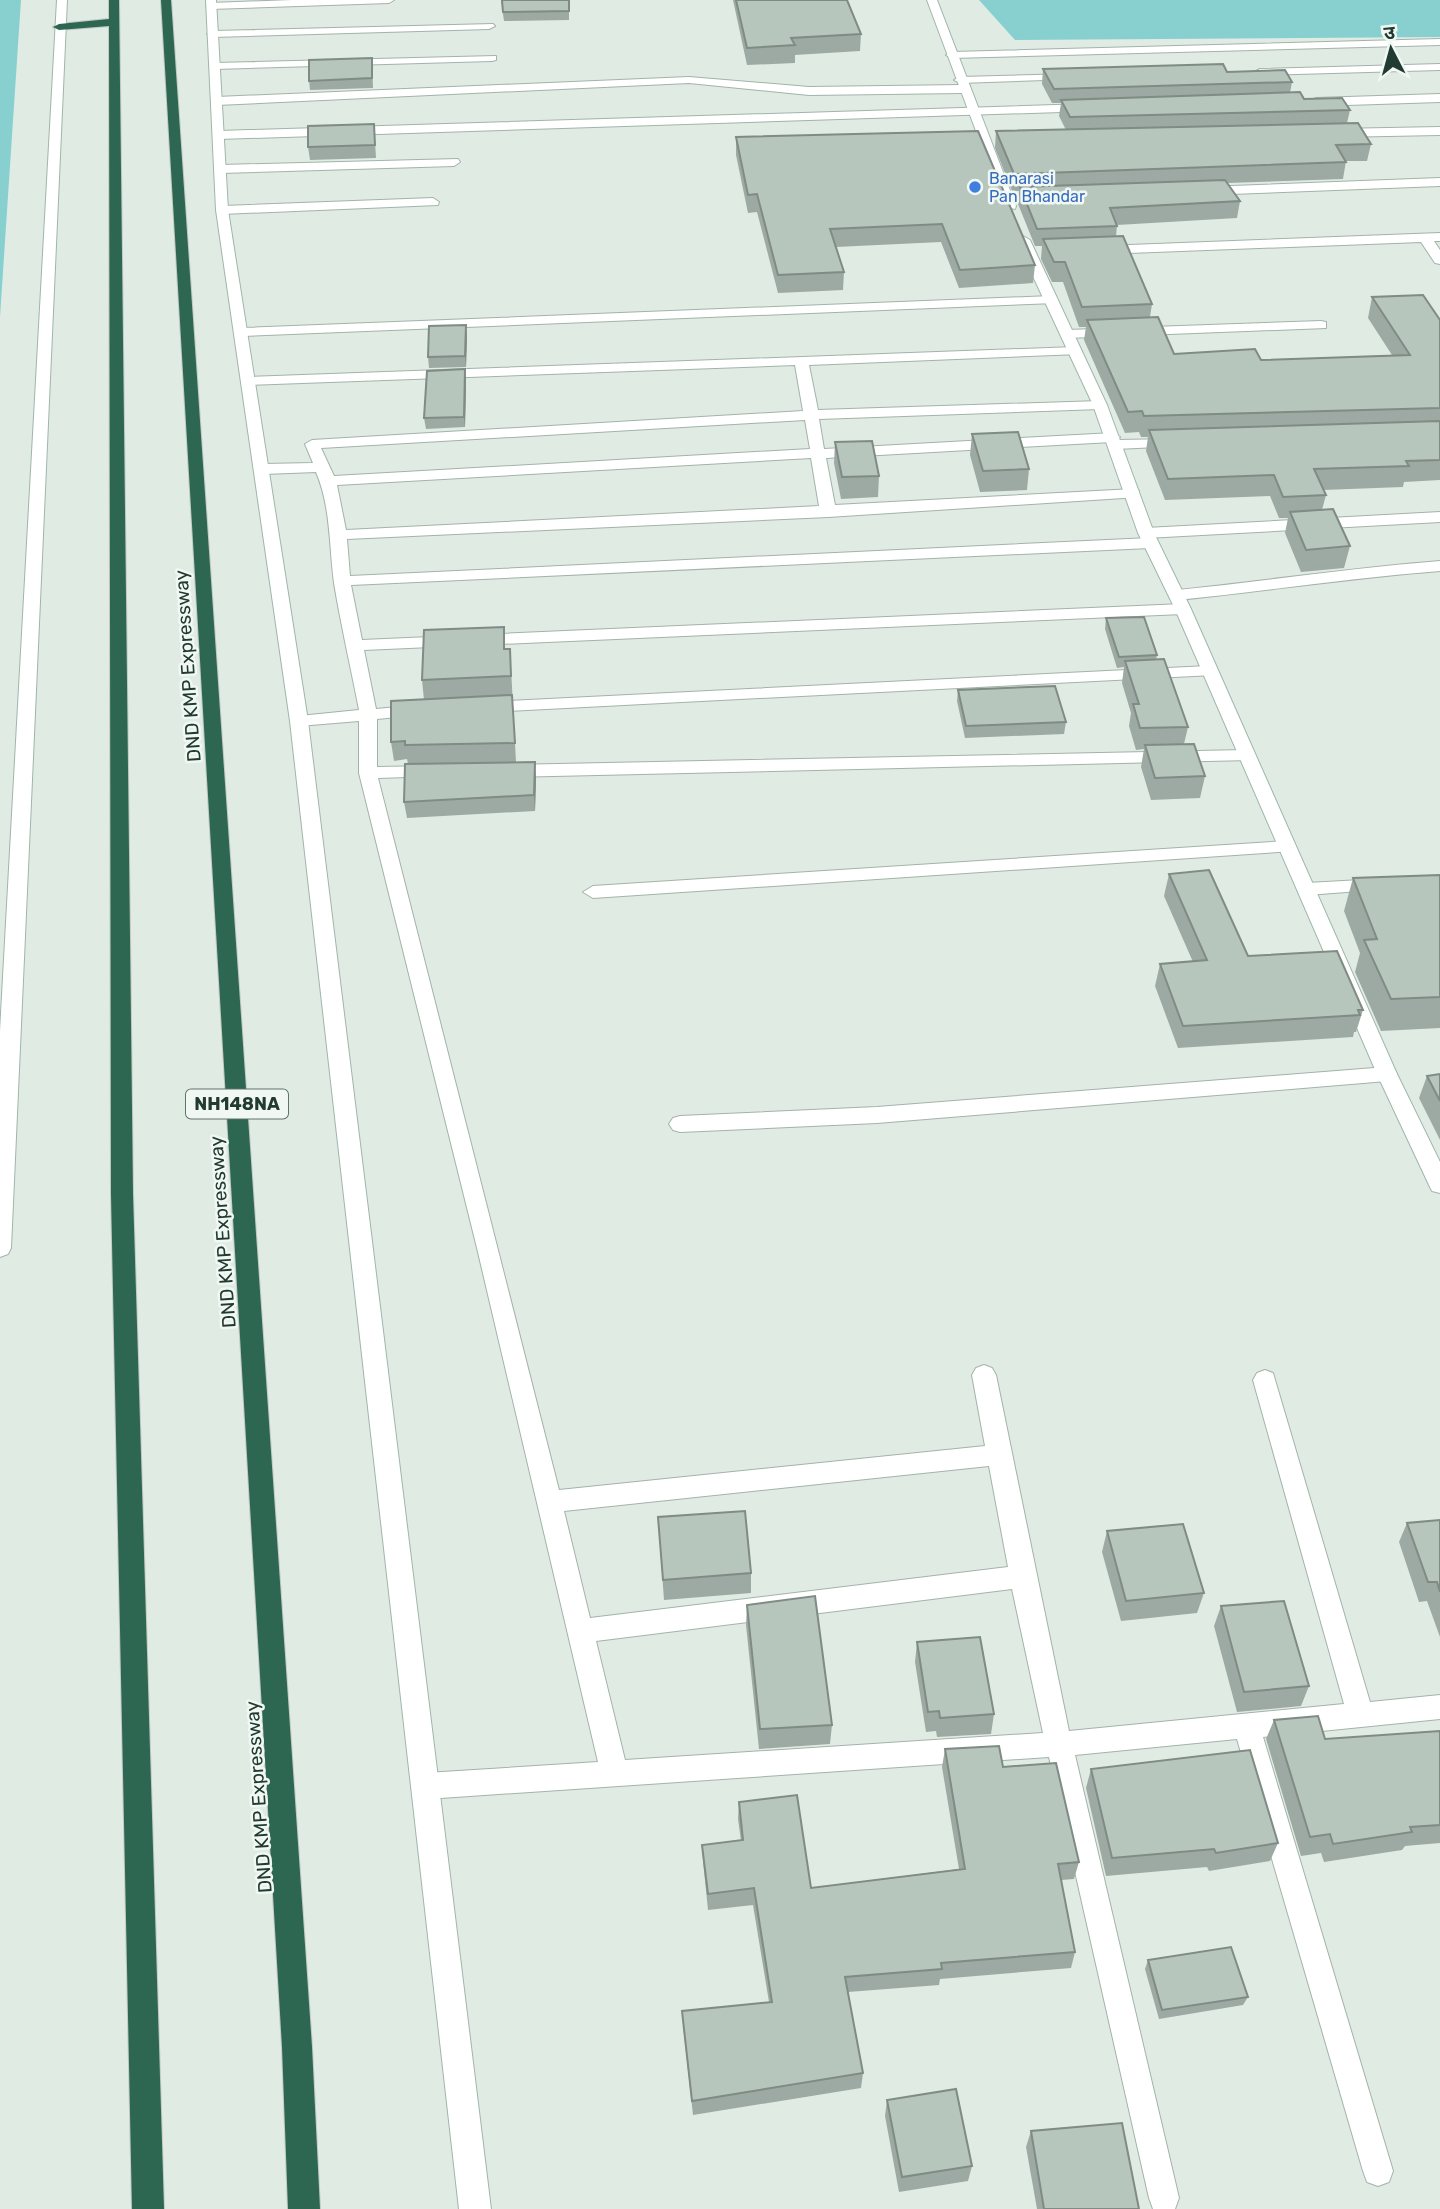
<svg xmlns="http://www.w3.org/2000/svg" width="1440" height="2209" font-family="Rubik,'Noto Sans Devanagari',sans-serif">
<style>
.water{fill:#88d0d0}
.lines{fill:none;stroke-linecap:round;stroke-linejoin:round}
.street-casing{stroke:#a3b3aa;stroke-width:2}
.secondary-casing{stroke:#9fb6ab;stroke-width:2}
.highway-casing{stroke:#c1c8c5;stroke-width:2}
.street{fill:#fff;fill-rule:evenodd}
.secondary{fill:#fff;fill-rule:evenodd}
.highway{fill:#2d6752;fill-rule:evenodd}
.wall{fill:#9daaa3}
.shaded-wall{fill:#7f8b84}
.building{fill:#b6c6bd;stroke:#7f8b84;stroke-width:2}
.shop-dot{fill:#3f7fe0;stroke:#f1f8f3;stroke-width:2.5}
.labels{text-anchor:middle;stroke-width:5;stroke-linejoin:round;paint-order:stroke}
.far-shop-label{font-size:16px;fill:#366cbe;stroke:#f1f8f3;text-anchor:start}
.shield{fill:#f1f8f3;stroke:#5f746a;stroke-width:2}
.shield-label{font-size:18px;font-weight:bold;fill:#213b30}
.street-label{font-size:19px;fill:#213b30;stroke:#f1f8f3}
</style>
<rect width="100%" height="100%" fill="#e0ebe4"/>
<!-- water -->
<path class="water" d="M0 0H21L0 317Z
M979 0H1440V37L1015 40Z"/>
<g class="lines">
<defs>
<path id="street" d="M292 0H394L389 3 211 9 206 6 211 3Z
M493 24 495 26 489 29 213 37 207 34 213 31Z
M1440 39V45L952 58 946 55 952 52Z
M496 56V60L492 61 215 69 209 66 215 63Z
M1440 64V70L1260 75 1254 72 1260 69Z
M1070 74 1074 75V79L960 83 954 80 960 77Z
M689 77 809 87 963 85 969 89 963 93 809 95 689 83 217 105 211 101 217 97Z
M1440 94V102L1316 106 1310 102 1316 98Z
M1088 104 1092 105V111L219 139 213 135 219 131Z
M1440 127V135L1335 137 1329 133 1335 129Z
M458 159 460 162 454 166 221 173 215 169 221 165Z
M1440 178V186L1204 195 1198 191 1204 187Z
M433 198 439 202 438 205 222 214 216 210 222 206Z
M1440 233V241H1434L1440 250V264L1435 263 1421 242 1103 254 1096 250 1103 246Z
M1051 296 1056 297V303L242 336 235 332 242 328Z
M1321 321 1326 322V328L1067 338 1060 334 1067 330Z
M1075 347 1082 351 1080 354 809 365 818 410 1100 401 1107 405 1100 409 819 419 824 449 1113 433 1120 437 1117 440 1174 439 1179 440V446L1116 449 1109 445 1112 442 826 458 835 505 1134 489 1139 491V497L828 517 347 539 350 576 1150 538 1158 543 1150 548 351 585 362 640 1183 604 1191 609 1183 614 364 650 376 709 419 705 428 710 419 715 377 719V767L431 766 440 772 437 776 378 778 559 1490 985 1446 972 1375 976 1368 984 1365 992 1368 996 1375 1069 1731 1344 1704 1253 1380 1257 1373 1265 1370 1273 1373 1370 1702 1440 1695V1719L1263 1737 1393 2171 1389 2182 1378 2186 1367 2182 1363 2171 1237 1739 1075 1755 1179 2198 1175 2209H1153L1149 2198 1049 1757 426 1799 416 1795 412 1786 416 1777 426 1773 598 1762 477 1248 359 773V721L299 726 290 721 299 716 359 710C351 668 341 626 334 583 329 546 331 507 316 472L264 474 256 469 264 464 313 463 305 444 312 440 803 411 795 365 250 385 243 381 250 377ZM805 420 810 449 334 476 321 448ZM811 458 819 506 346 530 337 485ZM989 1466 1008 1567 590 1618 564 1511ZM1012 1589 1043 1733 625 1760 596 1641Z
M1440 512V522L1146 538 1138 533 1146 528Z
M1440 561V571C1352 578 1265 591 1177 600L1169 595 1177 590C1265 581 1352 568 1440 561Z
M1208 666 1214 667 1217 671 1214 675 486 712 477 707 486 702Z
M1245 750 1251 752 1254 756 1251 760 509 777 500 771 509 765Z
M1287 841 1296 847 1294 851 593 898 583 892 593 886Z
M1379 879 1386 881 1388 885 1386 889 1307 895 1297 889 1307 883Z
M1387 1067 1394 1069 1397 1074 1394 1079 1387 1081 877 1123 680 1132 673 1130 669 1124 673 1118 680 1116 877 1107Z"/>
<path id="secondary" d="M57 0H67L11 1248 8 1254 0 1257V1031Z
M206 0H216L228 210 308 721 491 2209H459L290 721 216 210Z
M927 0H937L1016 206 1015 209 1004 206Z
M1023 236 1030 240 1107 405 1154 533 1191 609 1397 1074 1440 1162V1193L1432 1191 1429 1185 1377 1074 1175 609 1138 533 1093 405 1016 240Z"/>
<path id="highway" d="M109 0H119L133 1194 164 2209H132L111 1194 109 26 59 30 53 27 59 24 109 19Z
M161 0H171L312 2047 320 2209H288L282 2047Z"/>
</defs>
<!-- street casing -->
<use href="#street" class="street-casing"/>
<!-- secondary casing -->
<use href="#secondary" class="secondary-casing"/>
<!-- highway casing -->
<use href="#highway" class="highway-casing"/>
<!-- street -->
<use href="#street" class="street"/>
<!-- secondary -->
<use href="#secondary" class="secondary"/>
<!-- highway -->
<use href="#highway" class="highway"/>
</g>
<!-- wall -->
<path class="wall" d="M501 0H569V20L504 21Z
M733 0H847L861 34 860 51 795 55V63L747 65Z
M372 58 373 88 310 90 309 81Z
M1043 69 1227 72 1292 82 1290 93 1304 99 1350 110 1347 123 1371 144 1367 161H1346L1343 179 1227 183 1240 201 1237 218 1117 225 1116 237 1152 304 1150 317 1174 354 1261 360 1392 355 1368 318 1372 297 1440 320V480L1404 482 1403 487 1323 490 1326 495 1322 510 1350 546 1344 568 1301 572 1285 533 1288 518H1279L1270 496 1165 500 1146 451 1148 437H1141L1139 432 1125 433 1084 340 1086 327H1079L1063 282H1052L1041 259 1042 246H1035L1018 204 1019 191H1012L995 148 996 131 1066 130 1059 116 1061 103H1052L1042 84Z
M374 124 376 158 310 160 308 147Z
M978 131 1035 265 1033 283 959 288 941 242 836 247 844 272 843 290 778 293 757 212 748 213 736 155V137Z
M467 335 466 367 429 368 428 357Z
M465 369 466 380 465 427 426 429 424 418Z
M972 434 1029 469 1027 490 980 492 970 455Z
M835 442 879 476 878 497 841 499 834 463Z
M1106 618 1157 655 1156 660 1188 727 1184 744 1205 776 1200 798 1151 800 1141 767 1144 749 1136 750 1129 726 1131 713 1122 683 1124 667 1117 668 1105 629Z
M506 649H510L516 762 408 764 407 759 394 761 391 742 424 700 422 680Z
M958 690 1066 722 1064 734 965 738 957 701Z
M536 778 535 811 407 818 404 802Z
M1169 874 1248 956 1363 1010 1356 1032H1354L1353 1037 1178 1048 1155 986 1160 964 1193 962 1164 896Z
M1440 875V1028L1381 1031 1355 972 1360 953 1344 911 1353 878Z
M1440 1074V1140L1419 1098 1427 1076Z
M658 1517 751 1573V1593L664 1600Z
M1440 1520V1637L1427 1601 1419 1602 1399 1542 1407 1523Z
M1107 1531 1204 1593 1197 1613 1121 1621 1102 1552Z
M747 1605 832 1725 830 1744 759 1749 746 1625Z
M1221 1606 1309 1686 1301 1706 1237 1712 1214 1626Z
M917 1642 994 1714 991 1734 937 1737 936 1731 926 1732 915 1662Z
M1274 1720 1325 1739 1440 1731V1843L1405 1846 1402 1850 1324 1862 1321 1853 1301 1856 1266 1739Z
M945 1749 1003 1767 1079 1862 1074 1879 1061 1880 1075 1952 1071 1968 940 1979 939 1985 848 1992 863 2073 861 2088 693 2115 683 2026 682 2011 769 2002 753 1905 708 1910 703 1861 702 1845 741 1841 738 1819 739 1802 811 1888 959 1869 942 1767Z
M1091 1769 1278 1843 1270 1861 1209 1871 1207 1867 1106 1876 1086 1788Z
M1148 1960 1248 1997 1243 2005 1159 2019 1145 1969Z
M887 2100 972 2166 968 2181 899 2192 885 2116Z
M1031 2131 1139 2209H1037L1026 2147Z"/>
<!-- shaded-wall -->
<path class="shaded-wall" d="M466 325 467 335 466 367 465 356Z
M465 369 466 380 465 427 464 417Z
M535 762 536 778 535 811 534 795Z"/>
<!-- building -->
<path class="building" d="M502 0H569V11L503 12Z
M736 0H847L861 34 791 38 795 45 747 48Z
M372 58V78L309 81V60Z
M1223 64 1227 72 1285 70 1292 82 1054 89 1043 69Z
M1300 92 1304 99 1342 98 1350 110 1070 117 1061 100Z
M1358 123 1371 144 1336 145 1346 162 1014 174 996 131Z
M374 124 375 145 308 147V126Z
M978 131 1035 265 960 270 942 224 830 229 844 272 778 275 757 194 748 195 736 137Z
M1225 180 1240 201 1110 208 1117 226 1037 229 1020 187Z
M1123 236 1152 304 1082 307 1065 262H1054L1043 239Z
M1423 295 1440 320V408L1144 416 1142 411 1128 412 1087 320 1158 317 1174 354 1255 349 1261 360 1410 355 1372 297Z
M466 325 465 356 428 357 429 326Z
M465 369 464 417 424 418 427 371Z
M1440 421V460L1406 461 1409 466 1314 469 1326 495 1283 497 1274 475 1168 479 1149 430Z
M1018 432 1029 469 983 471 972 434Z
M872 441 879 476 842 477 835 442Z
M1333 509 1350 546 1306 550 1290 512Z
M1144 617 1157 655 1119 657 1106 618Z
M504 627V649H510L511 676 422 680 424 630Z
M1164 659 1188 727 1140 728 1133 704H1139L1125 661Z
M1055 686 1066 722 966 726 958 690Z
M512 695 515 743 405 745V741L391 742V701Z
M1194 744 1205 776 1155 778 1145 745Z
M535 762 534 795 404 802 405 764Z
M1209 870 1248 956 1337 951 1363 1010H1358L1360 1015 1183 1026 1160 964 1207 960 1169 874Z
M1440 875V997L1391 999 1364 940 1377 939 1353 878Z
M1440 1074V1101L1427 1076Z
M745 1511 751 1573 663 1580 658 1517Z
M1440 1520V1592L1437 1582H1428L1407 1523Z
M1183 1524 1204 1593 1126 1601 1107 1531Z
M815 1596 832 1725 760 1729 747 1605Z
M1284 1601 1309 1686 1244 1692 1221 1606Z
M980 1637 994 1714 940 1718 939 1711 928 1712 917 1642Z
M1318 1716 1325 1739 1440 1731V1825L1410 1827 1412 1832 1333 1844 1330 1834 1310 1837 1274 1720Z
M999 1746 1003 1767 1056 1763 1079 1862 1058 1864 1075 1952 941 1963 942 1969 845 1977 863 2073 692 2101 682 2011 772 2002 754 1888 708 1894 702 1845 743 1840 739 1802 797 1795 811 1888 965 1869 945 1749Z
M1250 1750 1278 1843 1216 1853 1214 1849 1112 1858 1091 1769Z
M1231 1947 1248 1997 1162 2010 1148 1960Z
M956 2089 972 2166 902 2177 887 2100Z
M1122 2123 1139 2209H1044L1031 2131Z"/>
<!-- markers -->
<circle class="shop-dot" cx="975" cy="187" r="7"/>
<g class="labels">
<!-- far-shop labels -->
<g class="far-shop-label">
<text x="989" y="184">Banarasi<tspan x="989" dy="18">Pan Bhandar</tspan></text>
</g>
<!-- shield labels -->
<rect class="shield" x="186" y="1089.5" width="102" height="29" rx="5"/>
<g class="shield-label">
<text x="237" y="1110">NH148NA</text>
</g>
<!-- street labels -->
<g class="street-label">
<text transform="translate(187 666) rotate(-94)" y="7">DND KMP Expressway</text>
<text transform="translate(222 1232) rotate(-94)" y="7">DND KMP Expressway</text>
<text transform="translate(258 1797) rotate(-94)" y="7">DND KMP Expressway</text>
</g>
</g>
<!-- north arrow -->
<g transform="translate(1391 49) rotate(354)" stroke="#f1f8f3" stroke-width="5" paint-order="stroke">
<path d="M0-5L12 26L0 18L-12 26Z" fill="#213b30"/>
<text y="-10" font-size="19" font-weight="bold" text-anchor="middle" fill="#213b30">उ</text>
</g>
</svg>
